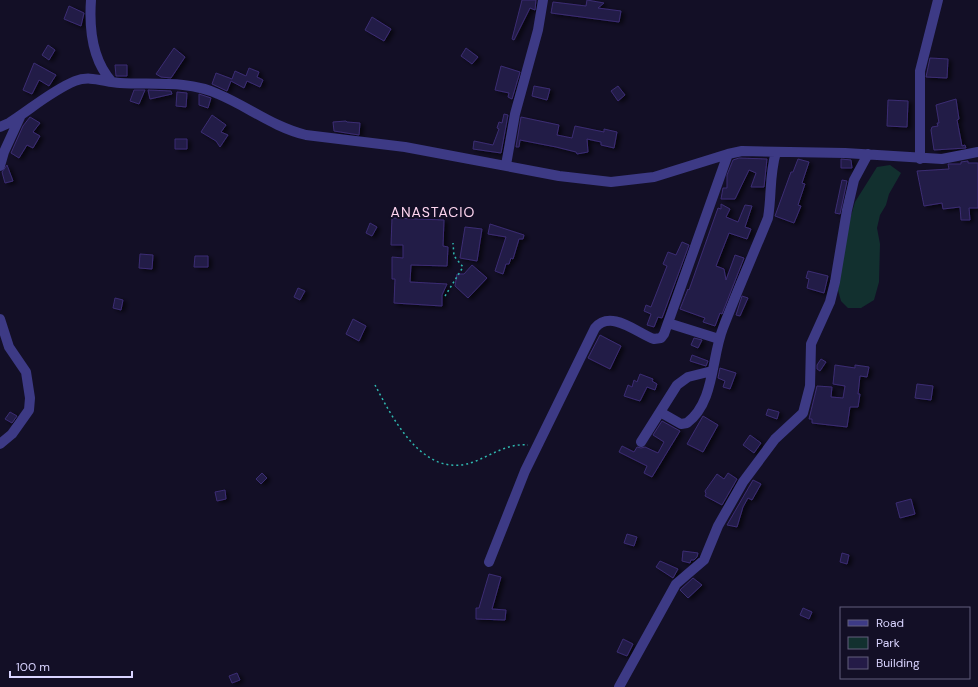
<svg xmlns="http://www.w3.org/2000/svg" width="978" height="687" font-family="'DM Sans',sans-serif">
<style>
.green{fill:#12302f}
.building{fill:#241b47;stroke:#3b2d73;filter:url(#shadow)}
.lines{fill:none;stroke-linecap:round;stroke-linejoin:round}
.path{stroke:#2fb8b0;stroke-width:1.5;stroke-dasharray:2 3;stroke-linecap:butt}
.minor{stroke:#3d3a85;stroke-width:10}
.labels{text-anchor:middle;stroke-width:4;stroke-linejoin:round;paint-order:stroke}
.quarter-label{font-size:14px;letter-spacing:1px;fill:#ffd6f0;stroke:#130f26}
</style>
<defs>
<filter id="shadow"><feDropShadow dx="3.5" dy="2" stdDeviation="2" flood-color="#0009"/></filter>
</defs>
<rect width="100%" height="100%" fill="#130f26"/>
<!-- green -->
<path class="green" d="M890 165 901 173 889 194 886 205 880 215 877 228 880 244 879 282 874 300 861 308H848L841 301 838 290 848 226 855 202 877 167Z"/>
<!-- building -->
<path class="building" d="M522 0H536L535 10 530 8 514 40 512 39Z
M587 0 604 3 598 8 621 11 619 22 551 13 553 2 586 6Z
M69 6 84 13 81 26 64 19Z
M372 17 391 29 384 41 365 30Z
M48 45 55 50 49 60 42 55Z
M174 48 185 57 171 78 161 77 156 74Z
M466 48 478 57 472 64 461 56Z
M930 58 948 59 947 78 926 77Z
M34 63 56 75 49 86 39 80 32 94 23 90Z
M115 65H127V76H116Z
M501 66 520 72 512 99 508 97 509 93 495 90Z
M249 68 259 72 257 77 263 80 260 87 247 81 244 88 231 81 227 91 212 84 216 73 232 79 235 71 246 76Z
M534 86 550 89 547 100 532 96Z
M618 86 625 95 618 101 611 91Z
M134 90H145L139 104 130 101Z
M148 90 171 91 172 94 150 99Z
M177 92 187 93 186 107 176 106Z
M199 94 211 98 208 108 199 105Z
M956 99 959 119 957 120 962 146 965 145 966 148 934 150 931 130 932 127 938 126 937 123H939L936 105Z
M888 100 908 101 907 127 887 126Z
M504 114 508 115 501 153 473 149 474 141 493 145 499 129 497 128 499 122 502 123Z
M212 115 226 125 221 132 228 135 220 147 216 141 201 132Z
M30 117 40 123 33 132 40 136 33 148 27 145 19 158 11 153 23 126Z
M521 117 559 125 557 135 572 138 575 126 604 132V129L617 132 614 148 601 145V142L587 139 588 152 577 154 576 152 556 147 520 140 519 147H516Z
M346 121 347 122 360 123 359 135 334 131 333 122Z
M175 139H187V149H175Z
M739 158 767 159 764 187H751L756 173 749 170 735 199H721L723 188H727V175L733 160Z
M798 159 809 162 802 183 805 184 798 205 801 206 794 223 775 216 791 172H793Z
M841 159 851 160 852 168H841Z
M968 161V163H978V208H969L970 220H961L960 207 943 209 942 203 924 206 917 171 949 169 948 164H961V162Z
M7 165 13 181 5 183 2 172Z
M842 180 847 181 840 214 835 213Z
M721 204 730 209 726 217 738 222 745 205 752 206 745 227 751 229 747 239 729 233 716 266 724 269 726 280 735 255 744 258 722 314 720 313 715 326 703 322 705 318 680 309 688 289 689 290 718 208 721 209Z
M392 218 444 220 443 246 448 247 447 266 411 265 410 282 447 284 442 295V306L394 303 395 279H392V257L403 258V245H391Z
M370 223 377 227 372 236 366 233Z
M490 224 524 235 523 239H519L513 259 511 258 509 264H506L503 274 495 271 506 237 488 234Z
M465 227 482 229 477 261 460 258Z
M682 242 689 245 662 318 658 317 654 327 647 325 651 314 644 311 646 305 651 307 667 266 663 264 668 252 676 255Z
M140 254 153 255 152 269 139 268Z
M195 256H208V267H194Z
M472 265 487 278 468 298 455 286 457 274H464Z
M808 271 828 276 824 293 807 288 809 279 806 278Z
M298 288 305 291 300 300 294 297Z
M742 296 748 298 740 316 736 315Z
M115 298 123 300 121 310 113 308Z
M353 319 366 326 359 341 346 334Z
M600 335 621 346 610 369 588 358Z
M694 338 702 340 698 348 691 345Z
M692 355 708 361 706 366 690 361Z
M821 359 826 362 820 371 817 369V365Z
M835 365 855 368V365L869 367 867 377 860 376 858 394H860L858 407H850L847 427 812 423V419H809L817 386 832 387 831 397 843 398 845 386 833 384Z
M720 368 736 373 730 389 723 387 725 381 718 378Z
M640 374 653 379 652 381 657 384 655 390 647 387 640 401 624 396 628 385 632 387 634 380 637 382Z
M917 384 933 386 931 400 915 398Z
M768 409 779 412 777 419 766 415Z
M10 412 17 416 12 423 5 419Z
M703 416 718 425 703 452 687 444Z
M662 421 680 431 652 477 644 473 647 466 619 452 622 446 634 452 637 447 641 448 645 447 658 453 664 442 653 435Z
M750 435 761 443 754 453 743 445Z
M262 473 267 478 261 484 256 479Z
M728 473 737 479 722 505 705 496 706 494 705 491 717 474 724 479Z
M753 480 761 484 752 500 748 498 743 507 737 527 727 525Z
M225 490 226 499 217 501 215 492Z
M911 499 915 514 900 518 896 503Z
M627 534 637 537 634 546 624 543Z
M683 551 698 553 697 557 694 560H691L690 563 682 561Z
M842 553 849 555 847 564 840 562Z
M660 561 678 569 673 578 656 567Z
M489 574 501 577 492 609 506 610 505 620 476 619V608H479Z
M693 578 702 585 688 598 680 590Z
M803 608 812 612 809 619 800 615Z
M623 639 633 644 627 656 617 652Z
M237 673 240 680 232 683 229 676Z"/>
<g class="lines">
<!-- path -->
<path class="path" d="M445 296 463 267 454 256 453 243
M375 385C394 421 425 482 476 461 493 454 509 443 528 445"/>
<!-- minor -->
<path class="minor" d="M91 0C89 28 92 60 112 82
M0 127 9 123C31 109 51 91 75 81 90 75 104 82 120 83 152 85 188 80 218 94 249 107 273 127 306 135L405 147 559 176 611 182 654 177 728 154 742 151 845 153 942 159 978 152
M920 159V71L938 0
M506 165 515 114 538 30 543 0
M0 166 4 152 21 115
M0 319 9 347 26 372 30 398 29 410 12 434 0 444
M668 323 719 339
M660 412 681 424 687 423C715 402 711 358 723 328 737 291 753 255 768 218 772 194 769 176 776 152
M641 442 677 385 688 377 712 371
M489 562 525 471 595 328C611 309 637 333 654 339L661 338 664 334 728 154
M619 687 676 584 704 560 718 526 743 482 775 439 803 413 810 386 811 344 830 302 835 282 847 210 854 180 868 154"/>
</g>
<g class="labels">
<!-- quarter labels -->
<g class="quarter-label">
<text x="433" y="217">ANASTACIO</text>
</g>
</g>
<!-- legend -->
<rect x="840" y="607" width="130" height="72" fill="#130f26" stroke="#625e7d"/>
<rect x="848" y="620" width="20" height="6" fill="#3d3a85" stroke="#625e7d"/>
<text x="876" y="627" font-size="12" fill="#d9d4ff">Road</text>
<rect x="848" y="637" width="20" height="12" fill="#12302f" stroke="#625e7d"/>
<text x="876" y="647" font-size="12" fill="#d9d4ff">Park</text>
<rect x="848" y="657" width="20" height="12" fill="#241b47" stroke="#625e7d"/>
<text x="876" y="667" font-size="12" fill="#d9d4ff">Building</text>
<!-- scale -->
<path d="M10 671v6h122v-6" fill="none" stroke="#d9d4ff" stroke-width="2"/>
<text x="16" y="671" font-size="12" fill="#d9d4ff" stroke="#130f26" stroke-width="3" paint-order="stroke">100 m</text>
</svg>
